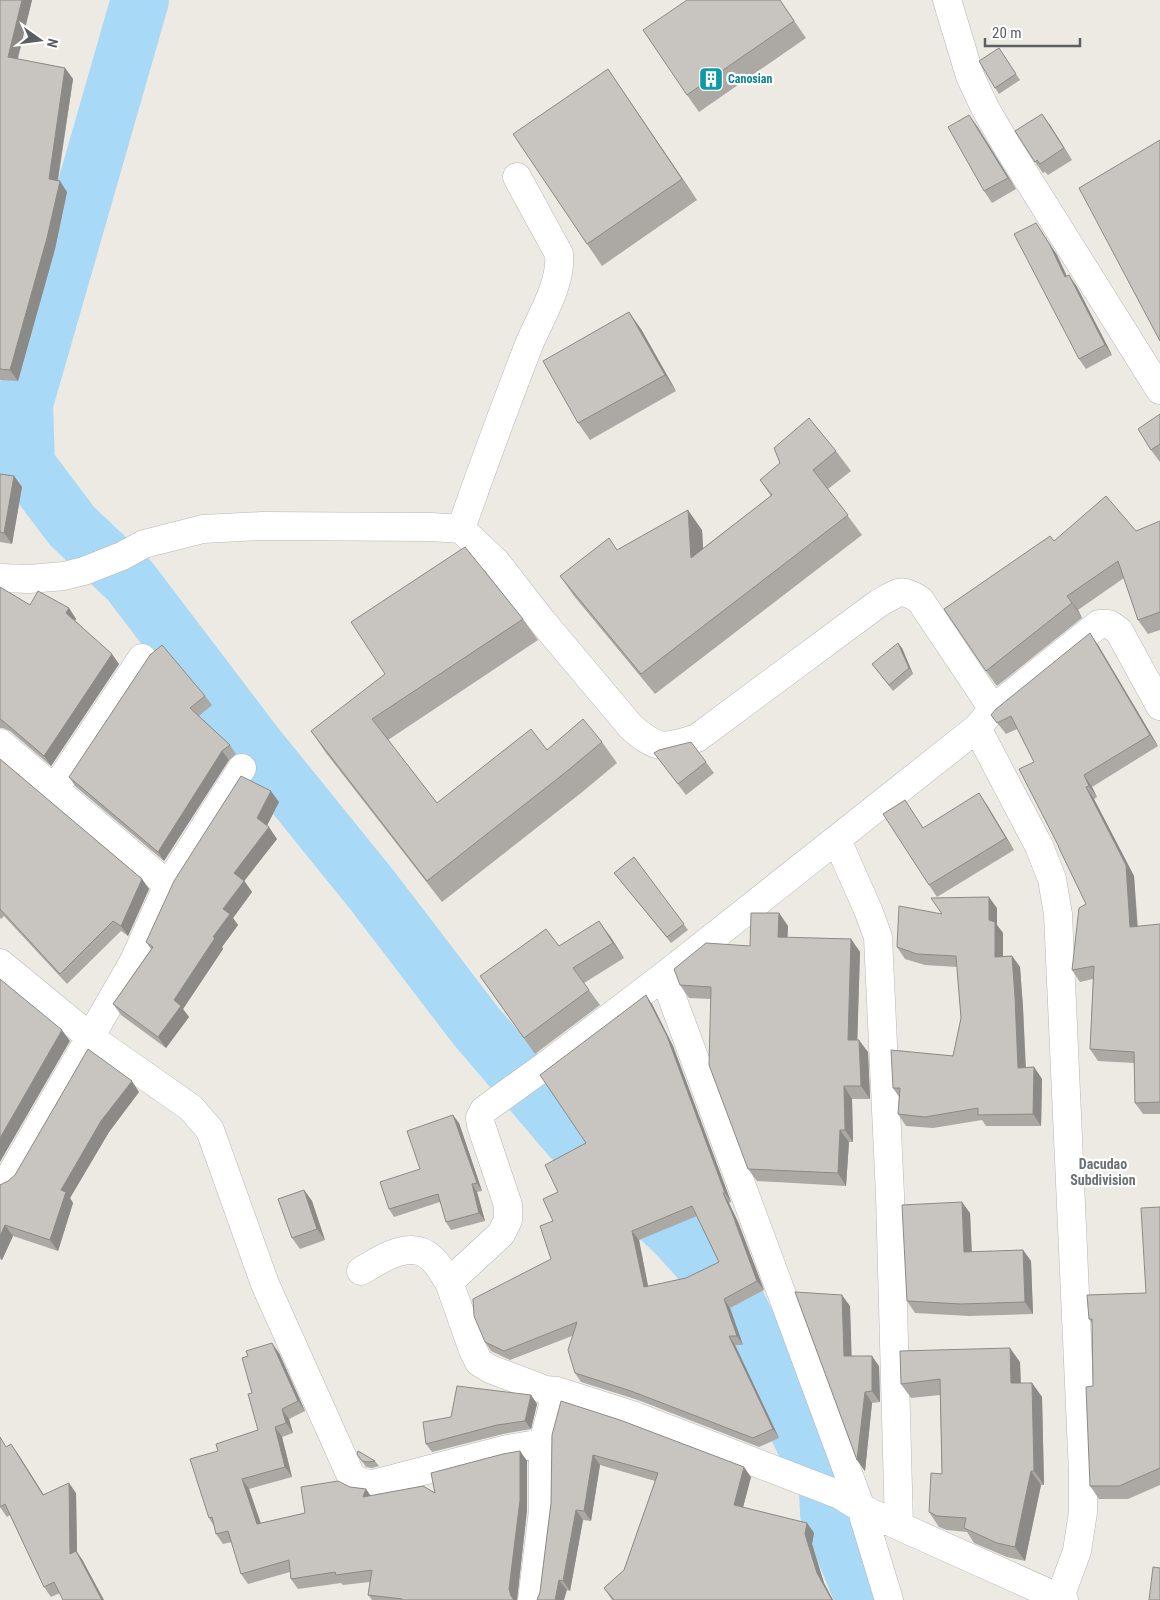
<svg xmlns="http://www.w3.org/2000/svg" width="1160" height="1600" font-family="'Roboto Condensed',sans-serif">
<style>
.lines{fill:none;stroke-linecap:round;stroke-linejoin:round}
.river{stroke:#a8d9f7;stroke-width:58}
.minor-casing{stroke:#b4b6b9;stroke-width:29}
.minor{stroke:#fff;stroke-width:28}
.wall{fill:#aca9a5;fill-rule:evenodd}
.shaded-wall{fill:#8c8a86}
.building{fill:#c8c5c0;stroke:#8c8a86;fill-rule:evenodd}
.labels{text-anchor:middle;stroke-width:4.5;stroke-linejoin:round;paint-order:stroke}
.culture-label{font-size:12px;font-weight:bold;fill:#0d838f;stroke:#fff;text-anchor:start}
.neighbourhood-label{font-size:14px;font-weight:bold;fill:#6c7174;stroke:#fff}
</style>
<rect width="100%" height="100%" fill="#edeae3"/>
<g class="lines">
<!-- river -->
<path class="river" d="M140 0 24 404 26 465 72 526 130 581 253 743 372 890 476 1026 570 1136 675 1232 733 1296 804 1441 827 1470 829 1513 865 1600"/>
<defs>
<path id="minor" d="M947 0 970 76 985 108 1007 146 1160 390
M461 529C482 468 505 407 528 347 539 319 562 285 559 254L517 177
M0 578 29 579 64 576 84 571 122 556 144 544 203 529 262 526 431 527 461 529 496 562 542 621 631 727C658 750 663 749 697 738L879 603C898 593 900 587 920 600L993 709 977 728 1039 846 1052 879 1058 914 1083 1473V1512L1077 1551 1059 1600
M993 709 1099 624H1109L1119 631 1160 706
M0 743 168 885
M54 790 142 658
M837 840 868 910 878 937 890 1195 899 1526
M0 963 90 1037 191 1108 210 1130 265 1284 351 1476 360 1482 373 1484 507 1449 543 1443V1511L532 1600
M664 976 861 1508 889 1600
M0 1182 9 1178 134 961 168 885 242 768
M361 1271C379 1260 410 1239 430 1257 438 1263 443 1274 449 1282
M557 1391 545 1390 535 1386 490 1369 479 1362 473 1350 449 1282 501 1234 508 1220V1205L481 1125 480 1118 484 1110 552 1061 664 976 977 728
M543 1443 557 1391 632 1415 840 1495 861 1508 899 1526 1064 1600"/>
</defs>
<!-- minor casing -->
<use href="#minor" class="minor-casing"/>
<!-- minor -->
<use href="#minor" class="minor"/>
</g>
<!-- wall -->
<path class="wall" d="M0 0H32L18 59 65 68 73 79 58 181 67 192 55 249 18 381 0 380Z
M687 0H780L806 38 699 112 687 95Z
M999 48 1020 80 999 94 995 88Z
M608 69 697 200 602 266 587 244Z
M1050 125 1072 160 1048 175 1045 172 1043 173 1035 162Z
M977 126 1016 189 992 203 984 191Z
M1043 234 1057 255 1067 276 1069 275 1077 287 1112 355 1086 369 1079 359Z
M641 329 676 391 590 440 578 423Z
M1160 414V462L1151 450Z
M836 451 851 471 828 489 862 535 655 694 574 596 560 576 617 550 702 530 703 548 771 496 760 480Z
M0 474 14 476 22 487 12 544 0 542Z
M1160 522V630L1148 634 1138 620 1124 578 1078 610 1082 618 997 686 986 671 1054 541 1136 531Z
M0 587 30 605 69 608 76 619 75 620 119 664 51 766 10 731 3 728H0Z
M523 619 538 640 388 740 437 803 547 750 602 742 617 763 581 793 442 902 326 753 311 731Z
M1098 645 1158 746 1092 787 1097 797 1094 799 1134 876 1138 927 1160 924V1114H1143L1135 1103 1134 1063 1098 1061 1090 1049 1093 979 1080 982 1072 970 1086 904 1058 845 1034 762 1017 729 1006 734 991 715Z
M902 648 913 674 893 691 872 664Z
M205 696 212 705 199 716 230 745 236 754 229 760 164 861 75 786 69 777Z
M654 753 706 762 714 773 686 795Z
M0 759 142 879 149 889 128 936 121 931 67 984 4 916 1 919 0 918Z
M279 802 267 826 277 839 244 880 252 892 233 918 238 925 222 947 223 949 183 1009 189 1017 166 1048 121 1015 113 1004 151 949 146 942Z
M987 805 1014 850 937 897 929 885Z
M634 857 688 930 671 943 614 873Z
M997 908V925L1003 933V956H1012L1020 967 1023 1008 1026 1067H1034L1042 1079 1041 1126H986L982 1120 933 1128 906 1126 898 1114 899 1097 893 1088 953 1056 961 1018 957 967 925 965 905 959 897 947 942 914Z
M779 913 788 926 787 938 851 939 860 952 857 1040 868 1052 870 1099H852L853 1142H849L846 1186 757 1181 748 1169 711 999 689 998 680 985 750 946Z
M610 936 624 958 584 983 600 1005 535 1054 480 976 559 946Z
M652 1004 673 1046 731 1202 729 1203 738 1222 764 1290 730 1308 743 1345H735L779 1438 759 1447 638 1400 581 1382 575 1373 572 1336 510 1360 491 1351 485 1342 551 1259 553 1221 558 1192 586 1143ZM697 1216 719 1262 686 1278 648 1286 639 1240Z
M139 1092 109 1132 70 1198 73 1203 58 1251 13 1236 2 1260 0 1259V1185L8 1181Z
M459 1123 482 1191 477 1192 485 1221 451 1230 446 1222 440 1202 394 1217 389 1209Z
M304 1190 312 1201 325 1240 300 1249 292 1238Z
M1160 1207V1485L1128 1499H1099L1090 1486 1093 1386 1092 1323 1089 1319 1146 1293Z
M970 1213 972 1252 1023 1250 1031 1261 1033 1314 969 1316 915 1313 907 1301Z
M795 1292 850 1306 851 1356 879 1366 880 1402 872 1403 865 1471 857 1460Z
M279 1353 305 1411 289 1419 293 1433 282 1437 292 1477 249 1489 261 1523 305 1513 350 1487 366 1489 370 1496 435 1493 520 1451 527 1461V1510L517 1600H372L368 1595 370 1582 343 1585 341 1583 298 1589 291 1579 290 1572 248 1584 241 1574 232 1542 223 1544 216 1534 214 1526 209 1518 218 1451 258 1430 252 1393Z
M1020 1362 1021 1383H1032L1042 1397 1044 1485H1041L1025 1561 1007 1557 974 1543 967 1532 947 1530 939 1527 929 1512 942 1474 940 1395 911 1398 901 1384Z
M531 1395 537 1404 531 1429 503 1434 432 1452 426 1444 451 1417Z
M552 1435 751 1477 743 1507 807 1523 814 1533 812 1544 824 1583 833 1600H612L604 1588 624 1570 655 1481 600 1465 591 1521 583 1520 570 1591 567 1590 540 1592 551 1503Z
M7 1447 18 1454 44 1495 76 1493 77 1552 83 1561 60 1593 51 1597 44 1587 10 1515 7 1517 0 1507Z
M362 1461H375L379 1466 372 1468 366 1467Z"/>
<!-- shaded-wall -->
<path class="shaded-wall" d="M22 0H32L15 68 8 57Z
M65 68 73 79 56 190 49 179Z
M608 69 623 91 697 200 682 179Z
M1042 114 1050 125 1072 160 1064 148Z
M969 115 977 126 1016 189 1008 178Z
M60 181 67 192 55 249 18 381 10 370Z
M1036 223 1057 255 1072 288 1065 277Z
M1070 277 1077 287 1112 355 1105 345Z
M629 312 641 329 676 391 665 375Z
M14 476 22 487 12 544 4 533Z
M688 510 702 530 705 578 691 558Z
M1067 596 1078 610 1082 618 1072 603Z
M69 608 76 619 73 623 66 613Z
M1090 633 1098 645 1158 746 1150 735Z
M898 643 902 648 913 674 909 668Z
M112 654 119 664 51 766 44 756Z
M222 751 229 760 164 861 158 852Z
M1084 775 1092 787 1097 797 1089 786Z
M1086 787 1094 799 1134 876 1138 939 1130 927Z
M271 791 279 802 265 829 257 818Z
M979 793 987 805 1014 850 1006 838Z
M269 827 277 839 242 884 234 873Z
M142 879 149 889 128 936 121 926Z
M244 881 252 892 233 918 238 925 222 947 223 949 183 1009 189 1017 166 1048 158 1037 174 1000 213 937 223 909Z
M989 897 997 908V925L1003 933V969L995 957 989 920Z
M779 913 788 926 787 950 778 937Z
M599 921 610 936 624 958 613 943Z
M851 939 860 952 857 1052 848 1040Z
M1012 956 1020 967 1023 1008 1026 1079 1018 1068Z
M646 995 652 1004 673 1046 731 1202 725 1193Z
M62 1030 70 1041 0 1162V1138Z
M859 1040 868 1052 870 1099 861 1086Z
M1034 1067 1042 1079 1041 1126 1033 1114Z
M132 1081 139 1092 109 1132 70 1198 73 1203 58 1251 50 1240 61 1190 101 1121Z
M844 1086 852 1099 853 1142 845 1130Z
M453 1115 459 1123 482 1191 477 1183Z
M840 1130 849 1142 846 1186 838 1173Z
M472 1184 477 1192 485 1221 479 1213Z
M304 1190 312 1201 325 1240 317 1229Z
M723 1193 729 1203 738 1222 764 1290 757 1281Z
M962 1202 970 1213 972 1263 964 1252Z
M5 1225 13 1236 2 1260 0 1256V1236Z
M632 1231 639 1240 650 1296 644 1287Z
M1023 1250 1031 1261 1033 1314 1025 1302Z
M842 1295 850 1306 852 1367 844 1356Z
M724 1299 730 1308 743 1345 737 1336Z
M729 1336 735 1345 779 1438 773 1429Z
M272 1343 279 1353 305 1411 298 1401Z
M1010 1348 1020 1362 1021 1398 1011 1383Z
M872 1356 879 1366 880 1402 872 1391Z
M1032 1383 1042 1397 1044 1485 1034 1471Z
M865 1392 872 1403 865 1471 857 1460Z
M531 1395 537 1404 531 1429 525 1421Z
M282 1409 289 1419 293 1433 286 1423Z
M275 1427 282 1437 292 1477 285 1467Z
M11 1444 18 1454 50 1505 43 1495Z
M520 1451 527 1461V1510L517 1600H513L511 1596 509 1589Z
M593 1455 600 1465 591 1521 584 1511Z
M744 1467 751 1477 741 1515 734 1505Z
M1031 1471 1041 1485 1025 1561 1015 1547Z
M242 1479 249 1489 264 1534 257 1524Z
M69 1483 76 1493 77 1552 83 1561 104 1600H102L70 1554Z
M366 1489 373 1499 363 1497Z
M576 1510 583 1520 570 1591 563 1581Z
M807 1523 814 1533 812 1544 824 1583 833 1600H832L817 1573 805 1534Z
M559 1580 567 1590 564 1600H555Z"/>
<!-- building -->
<path class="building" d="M0 0H22L8 57 65 68 49 179 60 181 47 238 10 370 0 369Z
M687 0H780L794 21 687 95 643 30Z
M999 48 1016 74 995 88 979 61Z
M608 69 682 179 587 244 513 134Z
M1042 114 1064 148 1040 164 1037 160 1035 162 1015 131Z
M969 115 1008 178 984 191 948 127Z
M1160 140V341L1079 188Z
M1036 223 1050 245 1065 277 1069 275 1070 277 1105 345 1079 359 1014 234Z
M629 312 665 375 578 423 543 361Z
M1160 414V444L1151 450 1138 429Z
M809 418 836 451 813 470 848 515 641 674 560 576 609 538 617 550 688 510 691 558 772 495 760 480 780 463 774 448Z
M0 474 14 476 4 533 0 532Z
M1106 496 1136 531 1160 521V612L1138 620 1118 561 1067 596 1072 603 986 671 944 609 1050 536 1054 541Z
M465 547 523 619 372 719 437 803 531 729 547 750 583 719 602 742 566 772 427 881 311 731 385 674 351 622Z
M0 587 30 605 38 591 69 608 66 613 112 654 44 756 3 721 0 719Z
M1090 633 1150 735 1084 775 1089 786 1086 787 1126 865 1130 927 1160 924V1102L1135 1103 1134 1052 1090 1049 1094 966 1072 970 1079 908 1086 904 1059 848 1058 845 1019 769 1034 762 1011 716 997 723 991 715 996 709Z
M898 643 909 668 889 685 872 664Z
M162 645 205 696 190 708 230 745 222 751 158 852 69 777 150 655Z
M691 742 706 762 678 784 654 753 659 750Z
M0 759 142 879 121 926 113 921 60 974 0 909Z
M241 776 271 791 257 818 269 827 234 873 244 881 223 909 230 914 213 937 215 938 174 1000 181 1006 158 1037 113 1004 153 947 146 942 174 881Z
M979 793 1006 838 929 885 883 814 905 800 923 828Z
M634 857 684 924 667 937 614 873Z
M989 897V920L995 922V957L1012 956 1015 997 1018 1068 1034 1067 1033 1114 978 1115V1108L925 1117 898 1114 900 1088H893L891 1050 953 1056 961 1018 956 956 917 954 897 947 899 906 942 914 931 898Z
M751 913H779L778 937 851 939 848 1040H859L861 1086H844L845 1130H840L838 1173 748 1169 709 1065 711 987 680 985 674 969 706 943 750 946Z
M599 921 613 943 573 968 589 990 524 1038 480 976 546 929 559 946Z
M0 979 62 1030 0 1138Z
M646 995 667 1036 725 1193H723L732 1213 757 1281 724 1299 737 1336H729L773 1429 753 1438 631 1391 575 1373 568 1350 577 1322 504 1351 485 1342 474 1316 473 1299 551 1259 540 1226 553 1221 543 1199 558 1192 545 1165 586 1143 540 1075ZM692 1206 719 1262 686 1278 644 1287 632 1231Z
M88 1049 132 1081 101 1121 61 1190 66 1192 50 1240 5 1225 0 1236V1185L8 1181 15 1175Z
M453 1115 477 1183 472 1184 479 1213 446 1222 438 1194 389 1209 380 1182 420 1169 407 1131Z
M304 1190 317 1229 292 1238 278 1199Z
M962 1202 964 1252 1023 1250 1025 1302 961 1304 907 1301 902 1205Z
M1160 1207V1468L1119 1486H1090L1086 1387 1093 1386 1092 1319H1089L1087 1295 1146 1293 1141 1208Z
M795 1292 842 1295 844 1356H872V1391L865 1392 857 1460Z
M272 1343 298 1401 282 1409 286 1423 275 1427 285 1467 242 1479 257 1524 305 1513 301 1487 338 1481 350 1487 366 1489 363 1497 423 1486 435 1493 431 1473 503 1454 520 1451V1500L509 1589 511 1596 514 1600H402V1599L368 1595 372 1570 336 1575 335 1572 291 1579 289 1560 241 1574 228 1531 216 1534 212 1517 209 1518 190 1459 218 1451 216 1444 258 1430 248 1394 252 1393 242 1358 248 1356 246 1351Z
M1010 1348 1011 1383H1032L1034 1471H1031L1015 1547 997 1543 964 1528 966 1518 937 1516 929 1512 931 1473 942 1474 940 1379 901 1384 900 1351Z
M457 1386 531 1395 525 1421 497 1425 426 1444 423 1422 451 1417Z
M561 1401 620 1420 744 1467 734 1505 807 1523 805 1534 817 1573 832 1600H614L604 1588 624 1570 658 1473 593 1455 584 1511 576 1510 563 1581 559 1580 555 1600H537L540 1592 551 1503 552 1435Z
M0 1437 6 1447 11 1444 43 1495 69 1483 70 1554 76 1551 102 1600H63L54 1582 44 1587 5 1504 0 1507Z
M358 1451 375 1461 368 1462 362 1461 357 1454Z
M1153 1567 1160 1568V1600H1149Z"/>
<!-- icons -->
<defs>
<symbol id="building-square" viewBox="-11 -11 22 22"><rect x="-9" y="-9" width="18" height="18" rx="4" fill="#0f9aa8" stroke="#fff"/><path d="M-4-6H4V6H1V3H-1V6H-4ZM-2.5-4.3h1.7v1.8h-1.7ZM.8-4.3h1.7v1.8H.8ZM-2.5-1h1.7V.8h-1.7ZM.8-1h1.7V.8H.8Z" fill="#fff"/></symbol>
</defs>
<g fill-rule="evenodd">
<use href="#building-square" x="697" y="65" width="28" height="28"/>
</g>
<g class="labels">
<!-- culture labels -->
<g class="culture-label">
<text x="728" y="83">Canosian</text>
</g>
<!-- neighbourhood labels -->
<g class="neighbourhood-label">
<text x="1103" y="1169">Dacudao<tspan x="1103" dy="16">Subdivision</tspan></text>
</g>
</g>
<!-- north arrow -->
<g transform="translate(40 40) rotate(104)" stroke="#ffffff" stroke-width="4" paint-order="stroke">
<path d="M0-4L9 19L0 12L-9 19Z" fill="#5b5f62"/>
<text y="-8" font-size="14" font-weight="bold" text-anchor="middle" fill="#5b5f62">N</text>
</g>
<!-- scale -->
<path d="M985 38v8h95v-8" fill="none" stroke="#5b5f62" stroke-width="2.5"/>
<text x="992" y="38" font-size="15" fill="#5b5f62" stroke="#ffffff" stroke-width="4" paint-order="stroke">20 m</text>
</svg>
